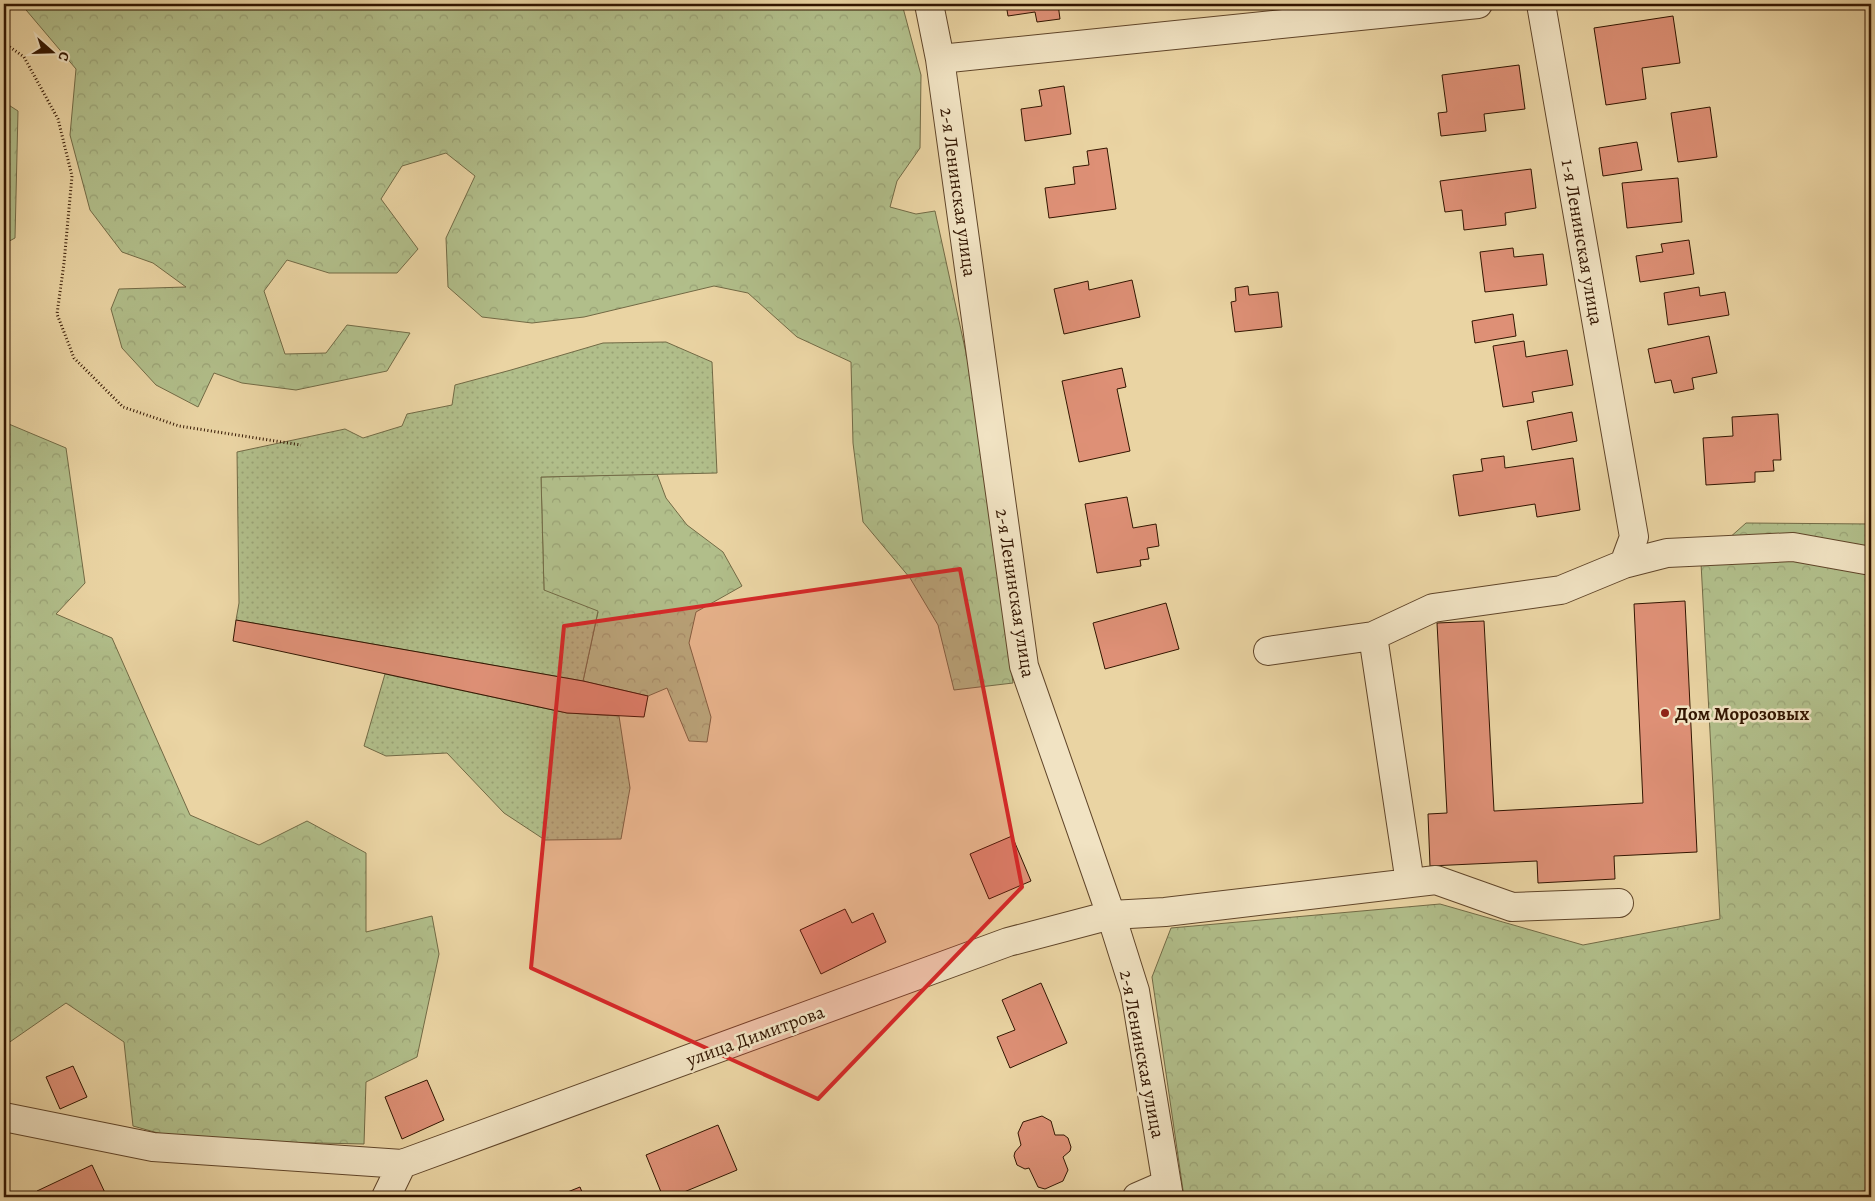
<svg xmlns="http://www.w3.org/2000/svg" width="1875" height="1201" font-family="Alegreya,serif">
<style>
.forest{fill:url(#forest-crowns);stroke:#726a45}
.park{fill:url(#park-dots);stroke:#726a45}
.building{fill:#de9076;stroke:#321500}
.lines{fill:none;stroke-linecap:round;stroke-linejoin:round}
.minor-casing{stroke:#604529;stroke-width:30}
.path{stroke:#321500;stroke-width:3;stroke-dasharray:1 2.5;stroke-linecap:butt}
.minor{stroke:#f1e3c3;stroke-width:28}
.marked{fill:#d62828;fill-opacity:0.2;stroke:#d62828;stroke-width:4;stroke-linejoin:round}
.poi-dot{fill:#8f2418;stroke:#f1e3c3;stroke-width:2}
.labels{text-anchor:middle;stroke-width:5;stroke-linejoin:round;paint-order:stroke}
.street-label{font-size:19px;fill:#321500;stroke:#f1e3c3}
.poi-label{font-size:19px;font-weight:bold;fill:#321500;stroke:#f1e3c3;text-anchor:start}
</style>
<defs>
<pattern id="forest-crowns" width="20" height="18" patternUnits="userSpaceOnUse" patternTransform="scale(1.25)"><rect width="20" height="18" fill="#b1be8a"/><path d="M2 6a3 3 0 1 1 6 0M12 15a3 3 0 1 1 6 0" fill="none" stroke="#99a275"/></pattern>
<pattern id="park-dots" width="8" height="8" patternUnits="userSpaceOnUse" patternTransform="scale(1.25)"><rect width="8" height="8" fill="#b1be8a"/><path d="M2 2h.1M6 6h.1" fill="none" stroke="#99a275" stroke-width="1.8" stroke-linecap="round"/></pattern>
</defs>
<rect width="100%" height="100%" fill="#ead4a3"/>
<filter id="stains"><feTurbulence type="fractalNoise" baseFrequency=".004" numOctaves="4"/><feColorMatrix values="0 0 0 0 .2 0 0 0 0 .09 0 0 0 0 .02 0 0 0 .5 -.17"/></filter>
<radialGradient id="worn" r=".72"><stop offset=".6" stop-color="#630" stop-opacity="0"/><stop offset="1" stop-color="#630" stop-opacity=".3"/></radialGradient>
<!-- forest -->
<path class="forest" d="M21 4H902L921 75 920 148 897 181 890 207 916 214 935 211 980 417 1013 683 954 690 938 625 910 578 863 522 853 443 851 362 797 337 748 293 714 286 584 317 532 323 482 317 448 287 446 238 475 176 446 153 402 166 381 199 418 249 397 273H329L287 260 264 291 285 354 326 353 347 325 410 333 387 371 296 390 242 383 214 373 198 407 156 385 122 348 111 309 119 289 186 287 153 263 122 252 90 210 70 135 76 69Z
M4 102 18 111 15 238 4 244Z
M4 422 66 448 85 583 56 614 112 638 190 815 259 845 307 821 366 853V932L432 916 439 954 417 1057 366 1082 364 1144 183 1140 133 1126 124 1042 66 1003 4 1046Z
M657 474 666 498 687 525 723 552 742 586 696 612 689 643 711 717 707 742 689 741 667 688 648 696 583 681 598 612 544 591 541 477Z
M1746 523 1871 524V1190L1814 1197H1184L1152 977 1171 928 1440 904 1583 945 1720 919 1701 563Z"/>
<!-- park -->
<path class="park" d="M666 342 712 362 717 473 541 477 544 590 598 611 583 681 236 620 239 603 237 452 345 429 363 438 402 426 407 414 452 405 455 385 511 370 603 343Z
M385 674 567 713 619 716 630 788 621 839 545 840 504 813 447 753 386 756 364 746Z"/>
<!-- building -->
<path class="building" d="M1006 4H1058L1060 19 1037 22 1035 12 1008 16Z
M1673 16 1680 63 1642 68 1646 99 1606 105 1594 28Z
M1519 65 1525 109 1484 114 1486 131 1441 136 1438 113 1447 112 1442 75Z
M1064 86 1071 134 1025 141 1021 109 1042 106 1039 90Z
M1710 107 1717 157 1678 162 1671 113Z
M1637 142 1642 170 1603 176 1599 148Z
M1107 148 1116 209 1049 218 1045 188 1075 184 1073 167 1089 165 1087 151Z
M1531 169 1536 208 1505 213 1506 225 1464 230 1462 210 1445 212 1440 181Z
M1678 178 1682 222 1627 228 1622 183Z
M1689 240 1694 274 1640 282 1636 256 1663 252 1661 244Z
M1513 248 1514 257 1543 254 1547 285 1485 292 1480 252Z
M1132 280 1140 317 1064 334 1054 289 1088 281 1089 290Z
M1248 286 1249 295 1278 292 1282 327 1235 332 1231 302 1236 301 1235 288Z
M1699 287 1700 296 1725 292 1729 315 1668 325 1664 293Z
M1513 314 1516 336 1475 343 1472 321Z
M1709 336 1717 373 1692 378 1694 389 1674 393 1671 380 1655 383 1648 349Z
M1524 341 1526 357 1567 350 1573 385 1532 392 1534 402 1503 407 1493 346Z
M1122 368 1126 387 1117 389 1130 451 1079 462 1062 381Z
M1572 412 1577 441 1532 450 1527 421Z
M1778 414 1781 460H1773L1774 471 1755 472V482L1706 485 1703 438 1733 436 1732 417Z
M1504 456 1505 468 1573 458 1580 510 1537 517 1535 504 1459 516 1453 475 1483 471 1481 459Z
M1127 497 1133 528 1156 524 1159 546 1147 548 1149 559 1140 560 1141 566 1097 573 1085 504Z
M1685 601 1697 852 1614 856 1615 879 1538 883 1537 861 1430 866 1428 814 1447 813 1437 623 1484 621 1494 811 1643 803 1634 604Z
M1166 603 1179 649 1105 669 1093 623Z
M236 620 583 681 648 696 644 717 567 713 233 641Z
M1012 836 1031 881 989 899 970 854Z
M845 909 852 923 873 913 886 942 821 974 800 930Z
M1041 983 1067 1043 1010 1068 997 1037 1015 1030 1002 1000Z
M73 1066 87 1097 60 1109 46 1077Z
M427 1080 444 1120 402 1139 385 1097Z
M1042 1116 1051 1121 1055 1135H1064L1068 1138 1071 1147 1070 1151 1063 1157 1068 1170 1063 1181 1045 1189 1038 1187 1029 1168 1025 1169 1017 1165 1014 1156 1015 1152 1021 1145 1018 1133 1023 1122Z
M718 1125 737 1170 672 1197H663L646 1155Z
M92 1165 107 1197H40L37 1191Z
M580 1187 584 1197H555Z"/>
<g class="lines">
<defs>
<path id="minor" d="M929 4 940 59 1024 666 1111 915 1135 991 1169 1197
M940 59 1478 4
M1624 564 1667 553 1793 547 1871 561
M1373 636 1410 883
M1268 651 1373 636 1433 608 1561 590 1624 564 1634 537 1541 4
M4 1117 153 1147 402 1164 1008 942 1111 915 1165 912 1436 880 1512 907 1619 903
M386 1197 402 1164
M1137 1197 1167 1184"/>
</defs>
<!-- minor casing -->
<use href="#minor" class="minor-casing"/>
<!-- path -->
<path class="path" d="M4 43 24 57 58 119 72 176 64 263 57 314 74 358 123 407 179 426 301 445"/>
<!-- minor -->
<use href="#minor" class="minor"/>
</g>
<!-- marked area -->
<path class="marked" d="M960 569 1022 887 818 1099 531 968 564 626Z"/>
<!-- markers -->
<circle class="poi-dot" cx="1665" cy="713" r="5"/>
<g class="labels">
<!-- street labels -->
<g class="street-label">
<text transform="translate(959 192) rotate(82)" y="7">2-я Ленинская улица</text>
<text transform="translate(1583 242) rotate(80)" y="7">1-я Ленинская улица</text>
<text transform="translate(1016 593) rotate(81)" y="7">2-я Ленинская улица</text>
<text transform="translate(755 1035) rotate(-20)" y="7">улица Димитрова</text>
<text transform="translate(1143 1054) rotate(79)" y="7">2-я Ленинская улица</text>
</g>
<!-- poi labels -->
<g class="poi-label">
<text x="1675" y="720">Дом Морозовых</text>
</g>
</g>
<!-- margin -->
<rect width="1875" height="1201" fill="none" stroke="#ead4a3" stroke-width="20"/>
<rect x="5" y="5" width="1865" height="1191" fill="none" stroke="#321500" stroke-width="2.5"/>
<rect x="10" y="10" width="1855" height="1181" fill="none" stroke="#321500"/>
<!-- north arrow -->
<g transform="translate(52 52) rotate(110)" stroke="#f1e3c3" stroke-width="4" paint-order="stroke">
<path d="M0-4L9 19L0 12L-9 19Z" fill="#321500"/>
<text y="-8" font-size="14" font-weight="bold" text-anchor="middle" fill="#321500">С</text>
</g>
<rect width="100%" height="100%" filter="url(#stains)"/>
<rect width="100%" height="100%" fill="url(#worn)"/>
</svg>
